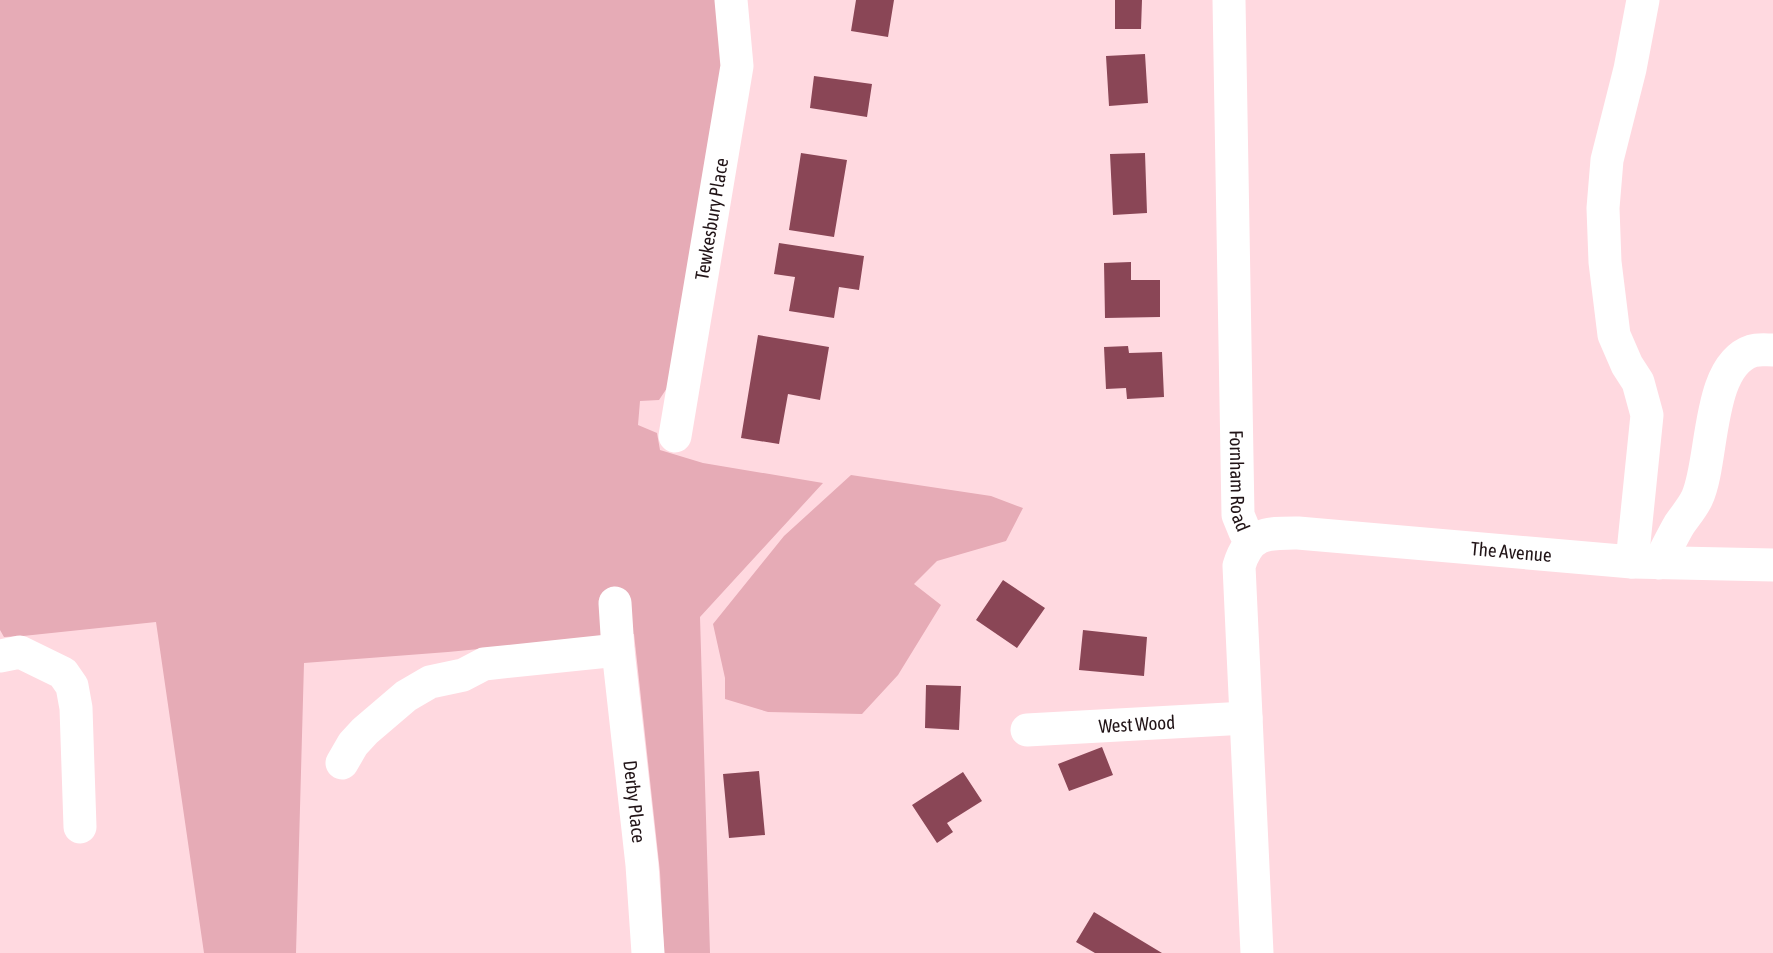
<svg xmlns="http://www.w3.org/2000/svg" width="1773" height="953" font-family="'Asap Condensed',sans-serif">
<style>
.green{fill:#e6abb6}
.building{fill:#8a4656}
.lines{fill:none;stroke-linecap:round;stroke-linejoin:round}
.minor{stroke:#fff;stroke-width:33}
.labels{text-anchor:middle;stroke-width:7;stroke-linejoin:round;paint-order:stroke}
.street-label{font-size:19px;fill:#211417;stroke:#ffd9e0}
</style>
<rect width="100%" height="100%" fill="#ffd9e0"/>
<!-- green -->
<path class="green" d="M0 0H717L722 65 669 385 659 400 640 401 638 425 657 433 660 450 703 463 823 483 700 617 710 953H664L660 872 634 634 448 652 304 663 296 953H204L156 622 23 636 4 637 0 630Z
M851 475 991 496 1023 508 1006 541 937 561 914 584 941 605 898 675 862 714 768 712 725 699V678L713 624 784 536Z"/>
<!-- building -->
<path class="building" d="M856 0H894L888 37 851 31Z
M1115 0H1142L1141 29H1115Z
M1145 54 1148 103 1109 106 1106 56Z
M814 76 872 84 867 117 810 108Z
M801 153 847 160 834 237 789 230Z
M1145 153 1147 213 1113 215 1110 154Z
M779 243 864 256 859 290 839 287 834 318 789 311 795 277 774 274Z
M1131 262V280H1160V317L1105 318 1104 263Z
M758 335 829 347 820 400 788 394 779 444 741 438Z
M1128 346 1129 353 1162 352 1164 397 1127 399 1126 388 1106 389 1104 347Z
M1003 580 1045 608 1017 648 976 620Z
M1083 630 1147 637 1144 676 1079 670Z
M926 685 961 686 959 730 925 728Z
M1102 747 1113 775 1069 791 1058 764Z
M759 771 765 835 729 838 723 774Z
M963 772 982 801 947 823 953 832 937 843 912 805Z
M1094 912 1162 953H1095L1076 942Z"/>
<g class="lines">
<!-- minor -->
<g class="minor">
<path id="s1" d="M1229 0 1238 515 1245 532 1252 541"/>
<path id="s2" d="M675 436 737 66 731 0"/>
<path d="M1632 562 1647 415 1638 382 1627 365 1614 335 1605 262 1603 208 1607 160 1630 69 1643 0"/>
<path d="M1659 563C1666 550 1672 537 1679 525 1685 516 1693 507 1697 498 1714 462 1706 366 1752 351 1758 349 1766 350 1773 350"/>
<path d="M615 603 618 650"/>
<path d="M0 656 20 652 63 673 72 686 76 708 80 827"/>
<path id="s3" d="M1027 730 1246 718"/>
<path id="s4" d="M342 763 353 744 365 731 406 696 430 682 463 675 484 664 618 650 642 865 648 953"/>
<path id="s5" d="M1257 953 1239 566C1249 532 1267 533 1298 533L1632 562 1773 565"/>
</g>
</g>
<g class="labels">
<!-- street labels -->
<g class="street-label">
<text dy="7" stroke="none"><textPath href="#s2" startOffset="220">Tewkesbury Place</textPath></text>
<text dy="7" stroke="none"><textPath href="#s1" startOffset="481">Fornham Road</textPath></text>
<text dy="7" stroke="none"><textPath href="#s5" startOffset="677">The Avenue</textPath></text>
<text dy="7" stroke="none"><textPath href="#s3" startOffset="110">West Wood</textPath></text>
<text dy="7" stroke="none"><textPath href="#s4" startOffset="466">Derby Place</textPath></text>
</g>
</g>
</svg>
